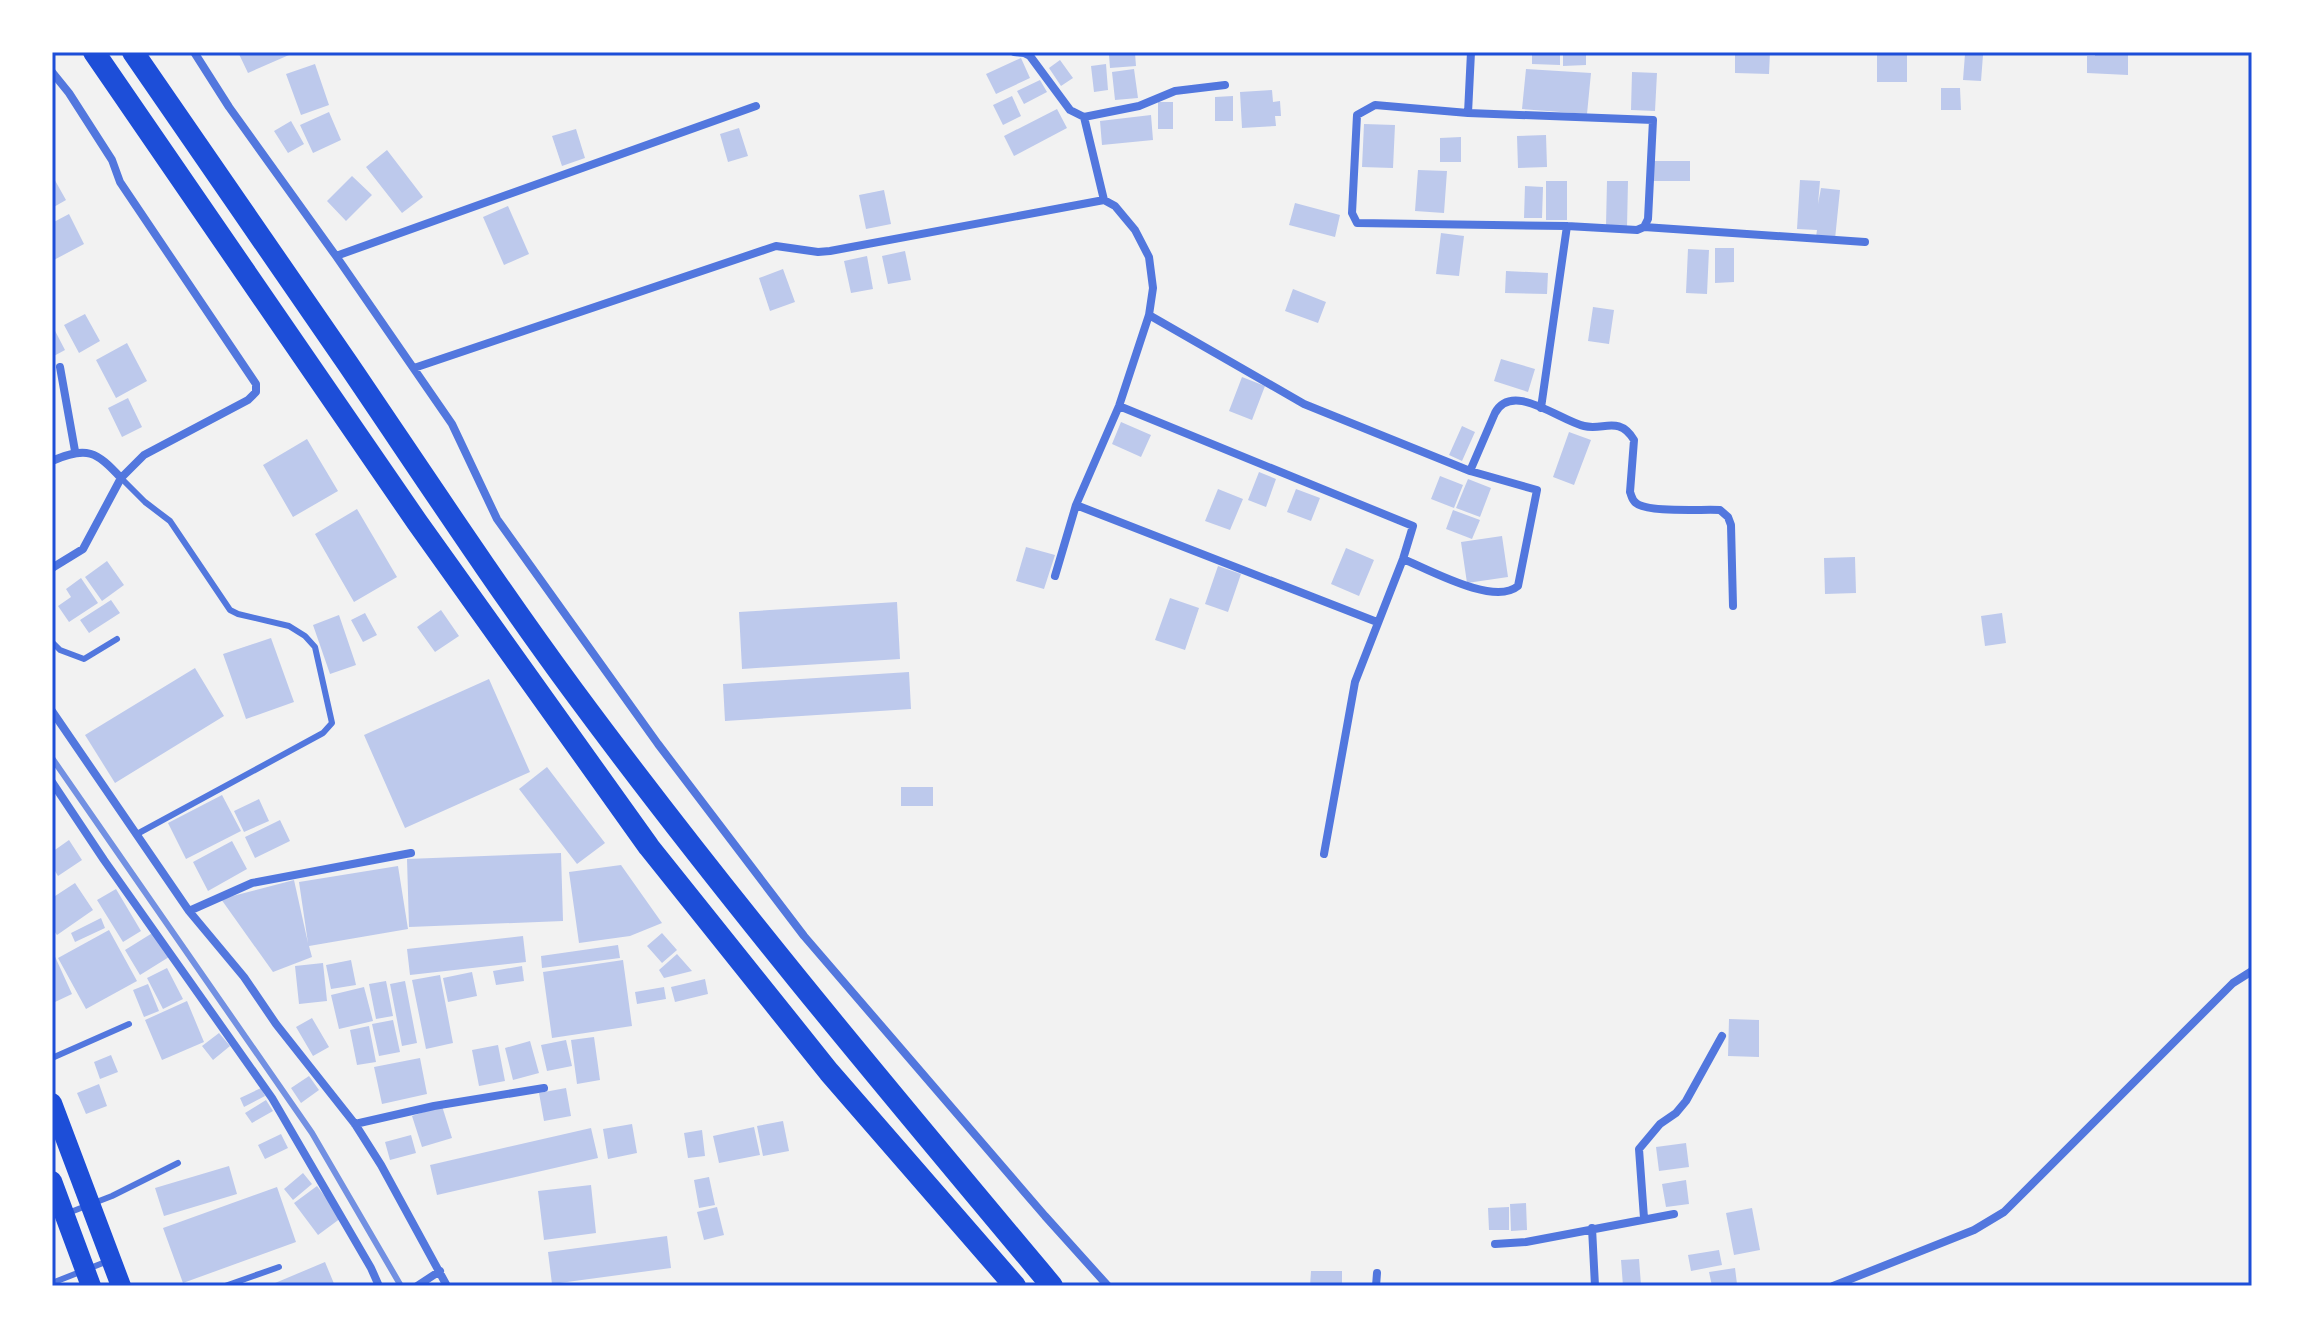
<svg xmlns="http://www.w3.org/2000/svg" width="2304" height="1338" font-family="Barlow,sans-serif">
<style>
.building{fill:#bdc9ec}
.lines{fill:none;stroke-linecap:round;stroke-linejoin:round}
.service{stroke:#5277de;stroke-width:6}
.minor{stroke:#5277de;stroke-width:8}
.trunk{stroke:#1d4ed8;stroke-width:20}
.motorway{stroke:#1d4ed8;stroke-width:22}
.rail{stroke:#7290e2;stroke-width:6}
.neatline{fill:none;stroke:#1d4ed8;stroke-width:3}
</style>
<rect width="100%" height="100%" fill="#f2f2f2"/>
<!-- building -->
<path class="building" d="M238 52H287L289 55 248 73Z
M1532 52H1560V65L1532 64Z
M1563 52H1586V65L1563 66Z
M1735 52H1770L1769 74 1735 73Z
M1877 52H1907V82H1877Z
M2095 52H2128V75L2087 73V56H2095Z
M1135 53 1136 66 1110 68 1109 55Z
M1965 54 1983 55 1981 81 1963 80Z
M1021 58 1030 78 996 94 986 74Z
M1060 60 1073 78 1061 86 1049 68Z
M315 64 329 105 301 115 286 74Z
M1106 64 1108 90 1094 92 1091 66Z
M1134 69 1138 98 1115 100 1112 72Z
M1526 69 1591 73 1587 114 1522 109Z
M1632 72 1657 73 1655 111 1631 110Z
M1040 80 1047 92 1024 104 1017 91Z
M1941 88H1960L1961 110H1941Z
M1272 90 1273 102 1280 101 1281 116H1275L1276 126 1242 128 1240 92Z
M1012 96 1021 116 1003 125 993 105Z
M1233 96V121H1215V97Z
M1158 102H1173V129H1158Z
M1057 109 1067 128 1014 156 1004 136Z
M329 112 341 140 313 153 300 125Z
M1151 115 1153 140 1102 145 1100 121Z
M291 121 304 144 288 153 274 131Z
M1364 124 1395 125 1393 168 1362 167Z
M739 128 748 156 728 162 720 134Z
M576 129 585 158 562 166 552 136Z
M1546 135 1547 167 1518 168 1517 136Z
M1461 137V162H1440V138Z
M387 150 423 197 402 213 366 167Z
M1652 161H1690V181H1652Z
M1418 170 1447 171 1444 213 1415 211Z
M52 175 66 200 52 208Z
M352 176 372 195 346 221 327 201Z
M1800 180 1820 181 1818 204 1821 188 1840 190 1835 239 1816 237 1817 230 1797 229Z
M1546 181H1567V220H1546Z
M1607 181H1628L1627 227 1606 226Z
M1525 186 1543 187 1542 218H1524Z
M884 190 891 224 866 229 859 195Z
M1295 203 1340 215 1335 237 1289 225Z
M508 206 529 254 504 265 483 217Z
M69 214 84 244 52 261V223Z
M1441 233 1464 236 1459 276 1436 274Z
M1715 248H1734V282L1715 283Z
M1688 249 1709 250 1707 294 1686 293Z
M905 251 911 280 888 284 882 256Z
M867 256 873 289 851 293 844 261Z
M783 269 795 302 770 311 759 278Z
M1506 271 1548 273 1547 294 1505 293Z
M1293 289 1326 302 1318 323 1285 311Z
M1593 307 1614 310 1609 344 1588 341Z
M85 314 100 341 79 353 64 325Z
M52 325 65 350 52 357Z
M127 343 147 381 116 398 96 360Z
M1501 359 1535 369 1528 392 1494 381Z
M1242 377 1265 386 1252 420 1229 411Z
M128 398 142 427 122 437 108 408Z
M1121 422 1151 435 1141 457 1112 444Z
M1462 426 1475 432 1462 461 1449 455Z
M1569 432 1591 440 1574 485 1553 477Z
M307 439 338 491 293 517 263 465Z
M1259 472 1276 479 1266 507 1248 500Z
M1440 476 1463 485 1454 508 1431 499Z
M1468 479 1491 488 1480 517 1456 508Z
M1218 489 1243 499 1230 530 1205 521Z
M1296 489 1320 498 1311 521 1287 512Z
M357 509 397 577 354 602 315 534Z
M1453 510 1480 520 1472 539 1446 529Z
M1502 536 1508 577 1467 583 1461 542Z
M1026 547 1055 555 1044 589 1016 581Z
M1346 548 1374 560 1359 596 1331 584Z
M1855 557 1856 593 1825 594 1824 558Z
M107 561 124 585 102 601 85 577Z
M1218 566 1241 574 1228 612 1205 604Z
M81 578 98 603 69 622 58 606 71 597 66 589Z
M1170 598 1199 608 1185 650 1155 640Z
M111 600 120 613 89 633 80 620Z
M897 602 900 659 742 669 739 612Z
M441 610 459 636 435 652 417 627Z
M365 613 377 635 363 642 351 620Z
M2002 613 2006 643 1985 646 1981 616Z
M339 615 356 665 330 674 313 625Z
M271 638 294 702 246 719 223 654Z
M195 668 224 716 115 783 85 735Z
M909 672 911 709 725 721 723 684Z
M489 679 530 772 405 828 364 735Z
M547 767 605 843 577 864 519 789Z
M901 787H933V806H901Z
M222 795 241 831 186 859 168 823Z
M259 799 269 821 244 832 234 811Z
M280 820 290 841 255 858 245 837Z
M69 840 82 860 58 876 52 866V852Z
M232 841 247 869 208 891 193 862Z
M561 853 563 921 409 927 407 859Z
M621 865 662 923 630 936 579 943 569 872Z
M398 866 408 929 309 946 312 957 273 972 221 899 294 880 308 943 299 882Z
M75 883 93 910 57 935 52 928V898Z
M116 889 141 931 123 942 97 900Z
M101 918 105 928 75 942 71 933Z
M109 930 137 981 86 1009 58 958Z
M154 932 169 957 140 975 125 950Z
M662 933 677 950 662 963 647 946Z
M523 936 526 962 410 975 407 949Z
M618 945 620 958 542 968 541 956Z
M52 950 72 994 55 1002 52 995Z
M677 954 692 971 664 978 659 970Z
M351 960 356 985 331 989 326 965Z
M623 960 632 1026 552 1038 543 972Z
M323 963 327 1001 299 1004 295 966Z
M522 966 524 981 496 985 493 971Z
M167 968 183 999 163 1009 147 978Z
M472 972 477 996 448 1002 443 978Z
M440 975 453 1043 426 1049 412 980Z
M705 979 708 994 675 1002 671 987Z
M386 981 393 1016 376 1019 369 984Z
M405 981 417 1043 402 1046 390 984Z
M148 984 159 1011 144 1017 133 990Z
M364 987 373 1021 339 1029 331 995Z
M664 987 666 999 637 1004 635 992Z
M187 1001 204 1042 162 1060 145 1020Z
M312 1018 329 1047 313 1056 296 1027Z
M1729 1019 1759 1020V1057L1728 1056Z
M393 1020 400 1052 379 1056 372 1024Z
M369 1026 376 1062 357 1065 350 1030Z
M219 1033 230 1046 213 1060 202 1046Z
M594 1037 600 1080 577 1084 571 1040Z
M566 1040 572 1066 547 1071 541 1045Z
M530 1041 539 1073 513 1080 505 1048Z
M498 1045 505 1081 479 1086 472 1050Z
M111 1055 118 1072 100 1079 94 1062Z
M420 1058 427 1094 382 1104 374 1067Z
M309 1076 319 1090 301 1103 291 1088Z
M99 1084 107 1106 86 1114 77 1093Z
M261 1088 265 1096 244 1107 240 1098Z
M566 1088 571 1116 544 1121 539 1093Z
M266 1100 273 1111 252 1123 245 1113Z
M442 1106 452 1138 422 1147 412 1116Z
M783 1121 789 1151 763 1156 757 1126Z
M632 1124 637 1153 608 1159 603 1129Z
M754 1127 760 1155 719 1163 713 1136Z
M591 1128 598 1158 437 1195 430 1165Z
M702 1130 705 1156 688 1158 684 1133Z
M281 1134 288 1148 265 1159 258 1145Z
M411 1135 416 1153 390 1160 385 1142Z
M1686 1143 1689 1167 1659 1171 1656 1147Z
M229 1166 237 1194 164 1216 155 1188Z
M303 1173 312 1184 293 1200 284 1189Z
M709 1177 715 1205 699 1208 694 1180Z
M1686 1180 1689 1204 1666 1207 1662 1184Z
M591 1185 596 1233 544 1240 538 1191Z
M317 1186 341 1218 318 1235 294 1203Z
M277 1187 296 1242 183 1283 163 1228Z
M1526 1203 1527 1230 1511 1231 1510 1204Z
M717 1207 724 1235 704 1240 697 1212Z
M1509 1207V1230H1489L1488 1208Z
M1752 1208 1760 1250 1734 1255 1726 1213Z
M667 1236 671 1268 552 1284 548 1252Z
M1719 1250 1722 1265 1691 1271 1688 1255Z
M1639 1259 1641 1285 1623 1286 1621 1260Z
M325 1262 335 1286H268Z
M1735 1268 1737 1284 1712 1286 1709 1272Z
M1311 1271H1342V1286H1310Z"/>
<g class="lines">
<!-- service -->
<path class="service" d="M121 478 145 502 170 521 230 610 238 614 289 626 305 636 315 647 332 723 323 733 137 834
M52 642 60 650 84 659 117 639
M52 1058 129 1024
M68 1213 112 1196 178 1163
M52 1283 108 1261
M225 1286 279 1267"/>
<!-- minor -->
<path class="minor" d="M194 52 229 107 336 256 452 424 497 519 658 744 804 936 1045 1216 1108 1286
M1014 52 1024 53 1030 56 1070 110 1084 117 1139 106 1175 91 1225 85
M52 72 69 93 112 160 120 182 256 384V392L248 400 144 455 121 478 83 549 52 568
M1375 105 1468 113 1653 120 1648 219 1644 227 1637 230 1567 226 1357 223 1352 213 1357 115Z
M1468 113 1471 52
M1084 117 1104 200
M1644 227 1865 242
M336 256 756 106
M1149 315 1304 404 1470 471 1537 490 1518 586C1494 606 1430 570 1403 559
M60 367 75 451
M414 368 776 246 818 252 830 251 1104 200 1115 206 1135 230 1149 257 1153 288 1149 315 1119 406 1076 505 1055 576
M1119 406 1413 526 1403 559 1355 682 1324 854
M1541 408 1567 226
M52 461C87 446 96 451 121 478
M1470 471 1495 413C1512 381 1559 420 1584 426 1603 431 1619 415 1634 440L1630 492C1632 497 1632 500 1636 503 1647 513 1703 509 1720 510L1728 517 1731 525 1733 606
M1076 505 1377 622
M52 711 189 911 244 977 276 1024 355 1124 381 1165 447 1286
M52 782 104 860 272 1098 371 1268 379 1286
M189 911 252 883 411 853
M355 1124 434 1106 544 1088
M1644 1218 1639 1149 1660 1124 1676 1113 1686 1101 1722 1036
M1592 1228 1595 1286
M1495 1244 1526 1242 1674 1214
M417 1286 440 1271
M1376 1286 1377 1273
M1833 1286 1974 1230 2004 1212 2233 983 2252 971"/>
<!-- trunk -->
<path class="trunk" d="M52 1103 121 1286
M52 1181 91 1286"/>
<!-- motorway -->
<path class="motorway" d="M94 52 417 522 649 847 829 1072 1015 1286
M133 52C204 156 277 260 348 364 422 473 494 583 572 689 724 895 888 1090 1052 1286"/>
<!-- rail -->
<path class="rail" d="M52 758 312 1133 401 1286"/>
</g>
<!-- border -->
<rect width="2304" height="1338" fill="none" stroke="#ffffff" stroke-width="108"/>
<rect x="54" y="54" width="2196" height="1230" class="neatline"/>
</svg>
